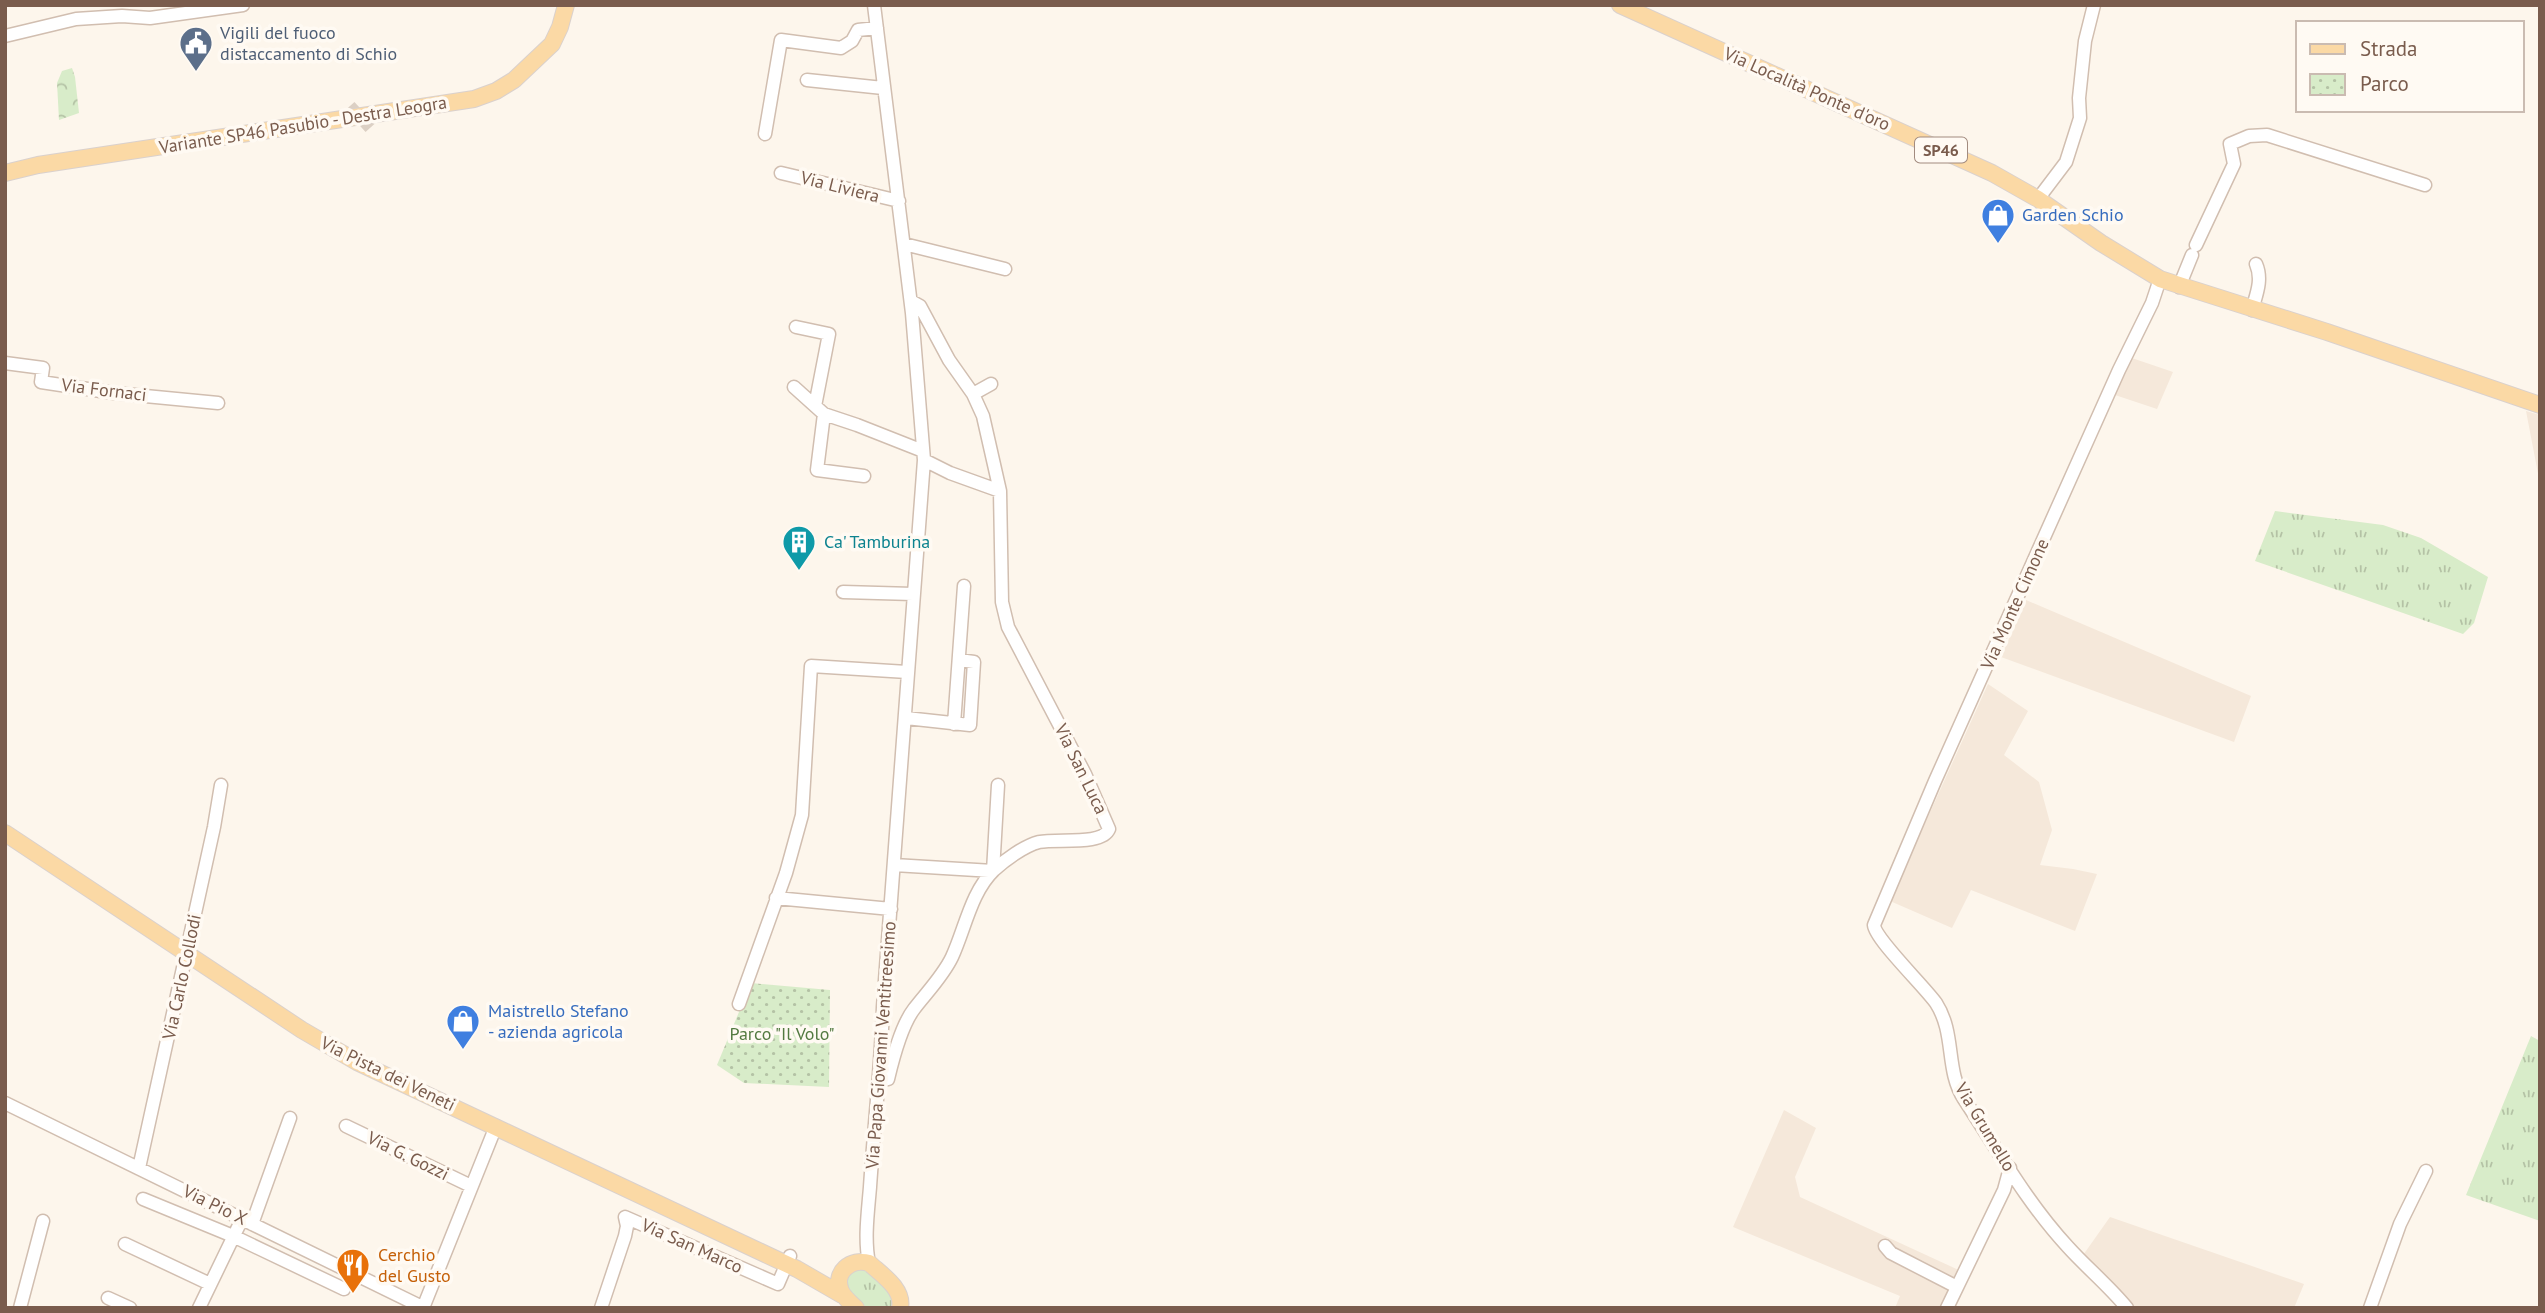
<svg xmlns="http://www.w3.org/2000/svg" width="2545" height="1313" font-family="'PT Sans',sans-serif">
<style>
.residential{fill:#f5e8da}
.grass{fill:url(#grass-tufts)}
.forest{fill:url(#forest-crowns)}
.park{fill:url(#park-dots)}
.lines{fill:none;stroke-linecap:round;stroke-linejoin:round}
.minor-tunnel{stroke:#dcd0c4;stroke-width:12;stroke-dasharray:12 6;stroke-linecap:butt}
.minor-casing{stroke:#d1beb0;stroke-width:15}
.major-casing{stroke:#dad1cd;stroke-width:18}
.minor{stroke:#fff;stroke-width:12}
.major{stroke:#fbd9a5;stroke-width:16}
.labels{text-anchor:middle;stroke-width:7;stroke-linejoin:round;paint-order:stroke}
.shield{fill:#fffaf3;stroke:#a28b7f;stroke-width:2}
.shield-label{font-size:16px;font-weight:bold;fill:#7a5c4d}
.service-label{font-size:18px;fill:#4e5e75;stroke:#fffaf3;text-anchor:start}
.street-label{font-size:18px;fill:#7a5c4d;stroke:#fffaf3}
.shop-label{font-size:18px;fill:#366cbe;stroke:#fffaf3;text-anchor:start}
.culture-label{font-size:18px;fill:#0d838f;stroke:#fffaf3;text-anchor:start}
.park-label{font-size:18px;fill:#537a41;stroke:#fffaf3}
.food-label{font-size:18px;fill:#c56008;stroke:#fffaf3;text-anchor:start}
</style>
<defs>
<pattern id="grass-tufts" width="24" height="20" patternUnits="userSpaceOnUse" patternTransform="scale(1.75)"><rect width="24" height="20" fill="#d8ecc9"/><path d="M3 7l-1-3M5 7V3M7 7l1-3M15 17l-1-3M17 17v-4M19 17l1-3" fill="none" stroke="#b4c2a5"/></pattern>
<pattern id="forest-crowns" width="20" height="18" patternUnits="userSpaceOnUse" patternTransform="scale(1.75)"><rect width="20" height="18" fill="#d8ecc9"/><path d="M2 6a3 3 0 1 1 6 0M12 15a3 3 0 1 1 6 0" fill="none" stroke="#b4c2a5"/></pattern>
<pattern id="park-dots" width="8" height="8" patternUnits="userSpaceOnUse" patternTransform="scale(1.75)"><rect width="8" height="8" fill="#d8ecc9"/><path d="M2 2h.1M6 6h.1" fill="none" stroke="#b4c2a5" stroke-width="1.8" stroke-linecap="round"/></pattern>
</defs>
<rect width="100%" height="100%" fill="#fdf6ec"/>
<!-- residential -->
<path class="residential" d="M2126 356 2173 372 2157 409 2109 393Z
M2526 411 2540 415V484Z
M2026 600 2251 696 2234 742 2001 657Z
M1988 684 2028 711 2004 755 2039 782 2052 830 2040 865 2073 869 2097 874 2075 931 1971 890 1952 928 1890 901Z
M1784 1110 1816 1128 1795 1177 1800 1197 1963 1272 1947 1308H1895L1900 1296 1733 1227Z
M2110 1217 2304 1284 2294 1308H2131L2081 1258Z"/>
<!-- grass -->
<path class="grass" d="M2275 511 2383 525 2421 538 2488 577 2474 623 2463 634 2255 561Z
M2531 1036 2540 1041V1221L2466 1195Z
M863 1269C875 1278 896 1292 891 1308H867C856 1297 841 1288 849 1272Z"/>
<!-- forest -->
<path class="forest" d="M72 68 75 77 79 113 59 120 57 83 62 71Z"/>
<!-- park -->
<path class="park" d="M751 983 830 990 829 1087 744 1083 717 1065Z"/>
<g class="lines">
<!-- minor-tunnel -->
<path class="minor-tunnel" d="M350 106 370 128"/>
<defs>
<path id="minor" d="M5 36 76 19 122 16 150 18 243 5
M807 80 883 88
M765 134 781 40 841 48 852 41 858 30 877 28
M781 173 899 201
M2038 199 2066 162 2080 118 2079 98 2085 41 2094 5
M904 244 1005 269
M2196 245 2234 164 2230 144 2249 136 2267 135 2425 185
M2179 287 2192 255
M2252 310C2256 295 2263 280 2256 264
M796 327 829 334 815 406
M5 363 43 368 41 382 114 393 218 403
M794 387 824 414 857 425 923 451
M973 394 991 384
M824 414 817 470 864 476
M924 460 950 473 1000 491
M843 592 913 594
M906 718 970 725 974 662 959 660
M954 724 964 586
M894 865 993 871 998 785
M776 898 891 909
M739 1004 786 873 802 815 811 666 907 672
M880 1080 888 1079C893 1058 901 1026 914 1009 927 992 943 976 952 957 965 929 971 892 994 870 1005 860 1024 846 1039 842 1057 838 1102 846 1109 829L1085 774 1008 627 1002 602 1000 491 983 416 973 394 949 360 920 306 911 301
M5 1103 424 1308
M346 1126 471 1186
M139 1168 214 827 221 785
M143 1199 233 1236 344 1289
M252 1224 290 1118
M125 1244 210 1284
M1885 1246 1891 1253 1957 1287
M869 1263C864 1239 868 1212 870 1187 874 1127 881 1067 883 1007L924 460 912 313 874 5
M108 1298 130 1308
M20 1308 43 1221
M199 1308 242 1219
M423 1308 496 1126
M601 1308 625 1236 627 1226 625 1217 778 1284 790 1256
M1947 1308 2004 1190 2010 1168
M2127 1308C2109 1286 2087 1268 2068 1247 2027 1203 1997 1149 1964 1099 1945 1070 1956 1034 1936 1003 1924 986 1875 939 1874 925L1935 781 2119 370 2152 303 2160 279
M2370 1308 2400 1224 2426 1171"/>
<path id="major" d="M1620 5 1992 173 2038 199 2101 243 2160 279 2327 332 2540 405
M5 173 38 165 474 99 496 91 514 80 552 44 560 27 566 5
M5 833 302 1030 357 1062 797 1269 842 1295
M856 1308C851 1303 844 1298 841 1291 833 1272 851 1258 869 1263 882 1275 904 1289 900 1308"/>
</defs>
<!-- minor casing -->
<use href="#minor" class="minor-casing"/>
<!-- major casing -->
<use href="#major" class="major-casing"/>
<!-- minor -->
<use href="#minor" class="minor"/>
<!-- major -->
<use href="#major" class="major"/>
</g>
<!-- icons -->
<defs>
<symbol id="civic-pin" viewBox="-11 -11 22 30"><path d="M0 17L-7.5 6A9.5 9.5 0 1 1 7.5 6Z" fill="#5c6f8a" stroke="#fffaf3"/><path d="M-.6-6.5H3V-4.5H.6V-3L4-1V1h2V6H-6V1h2V-1L-.6-3ZM-1.2 2.5V6h2.4V2.5Z" fill="#fff"/></symbol>
<symbol id="shop-pin" viewBox="-11 -11 22 30"><path d="M0 17L-7.5 6A9.5 9.5 0 1 1 7.5 6Z" fill="#3f7fe0" stroke="#fffaf3"/><path d="M-5-2.5h2.3a2.7 3.5 0 0 1 5.4 0H5L5.5 6h-11ZM-1.5-2.5h3a1.5 2.3 0 0 0-3 0Z" fill="#fff"/></symbol>
<symbol id="building-pin" viewBox="-11 -11 22 30"><path d="M0 17L-7.5 6A9.5 9.5 0 1 1 7.5 6Z" fill="#0f9aa8" stroke="#fffaf3"/><path d="M-4-6H4V6H1V3H-1V6H-4ZM-2.5-4.3h1.7v1.8h-1.7ZM.8-4.3h1.7v1.8H.8ZM-2.5-1h1.7V.8h-1.7ZM.8-1h1.7V.8H.8Z" fill="#fff"/></symbol>
<symbol id="restaurant-pin" viewBox="-11 -11 22 30"><path d="M0 17L-7.5 6A9.5 9.5 0 1 1 7.5 6Z" fill="#e8710a" stroke="#fffaf3"/><path d="M-5-6h1v4h1v-4h1v4h1v-4h1v5L-1.5 .5V6h-2V.5L-5-1ZM5-6V6H3V1.5H1.5Q1.5-4 5-6Z" fill="#fff"/></symbol>
</defs>
<g fill-rule="evenodd">
<use href="#civic-pin" x="177" y="24" width="38" height="52"/>
<use href="#shop-pin" x="1979" y="196" width="38" height="52"/>
<use href="#building-pin" x="780" y="523" width="38" height="52"/>
<use href="#shop-pin" x="444" y="1002" width="38" height="52"/>
<use href="#restaurant-pin" x="334" y="1246" width="38" height="52"/>
</g>
<g class="labels">
<!-- shield labels -->
<rect class="shield" x="1915" y="137.5" width="52" height="25" rx="5"/>
<g class="shield-label">
<text x="1941" y="156">SP46</text>
</g>
<!-- service labels -->
<g class="service-label">
<text x="220" y="39">Vigili del fuoco<tspan x="220" dy="21">distaccamento di Schio</tspan></text>
</g>
<!-- street labels -->
<g class="street-label">
<text transform="translate(1807 89) rotate(24)" y="6">Via Località Ponte d'oro</text>
<text transform="translate(303 125) rotate(-9)" y="6">Variante SP46 Pasubio - Destra Leogra</text>
<text transform="translate(840 187) rotate(14)" y="6">Via Liviera</text>
<text transform="translate(104 390) rotate(7)" y="6">Via Fornaci</text>
<text transform="translate(2015 604) rotate(-66)" y="6">Via Monte Cimone</text>
<text transform="translate(1081 769) rotate(64)" y="6">Via San Luca</text>
<text transform="translate(182 977) rotate(-78)" y="6">Via Carlo Collodi</text>
<text transform="translate(881 1045) rotate(-86)" y="6">Via Papa Giovanni Ventitreesimo</text>
<text transform="translate(388 1074) rotate(26)" y="6">Via Pista dei Veneti</text>
<text transform="translate(1985 1127) rotate(59)" y="6">Via Grumello</text>
<text transform="translate(408 1156) rotate(26)" y="6">Via G. Gozzi</text>
<text transform="translate(215 1205) rotate(26)" y="6">Via Pio X</text>
<text transform="translate(692 1246) rotate(24)" y="6">Via San Marco</text>
</g>
<!-- shop labels -->
<g class="shop-label">
<text x="2022" y="221">Garden Schio</text>
<text x="488" y="1017">Maistrello Stefano<tspan x="488" dy="21">- azienda agricola</tspan></text>
</g>
<!-- culture labels -->
<g class="culture-label">
<text x="824" y="548">Ca' Tamburina</text>
</g>
<!-- park labels -->
<g class="park-label">
<text x="782" y="1040">Parco "Il Volo"</text>
</g>
<!-- food labels -->
<g class="food-label">
<text x="378" y="1261">Cerchio<tspan x="378" dy="21">del Gusto</tspan></text>
</g>
</g>
<!-- border -->
<rect width="2545" height="1313" fill="none" stroke="#7a5c4d" stroke-width="14"/>
<!-- legend -->
<rect x="2296" y="21" width="228" height="91" fill="#fffaf3" stroke="#cabbb1" stroke-width="2"/>
<rect x="2310" y="44" width="35" height="10" fill="#fbd9a5" stroke="#cabbb1" stroke-width="2"/>
<text x="2360" y="56" font-size="21" fill="#7a5c4d">Strada</text>
<rect x="2310" y="74" width="35" height="21" fill="url(#park-dots)" stroke="#cabbb1" stroke-width="2"/>
<text x="2360" y="91" font-size="21" fill="#7a5c4d">Parco</text>
</svg>
